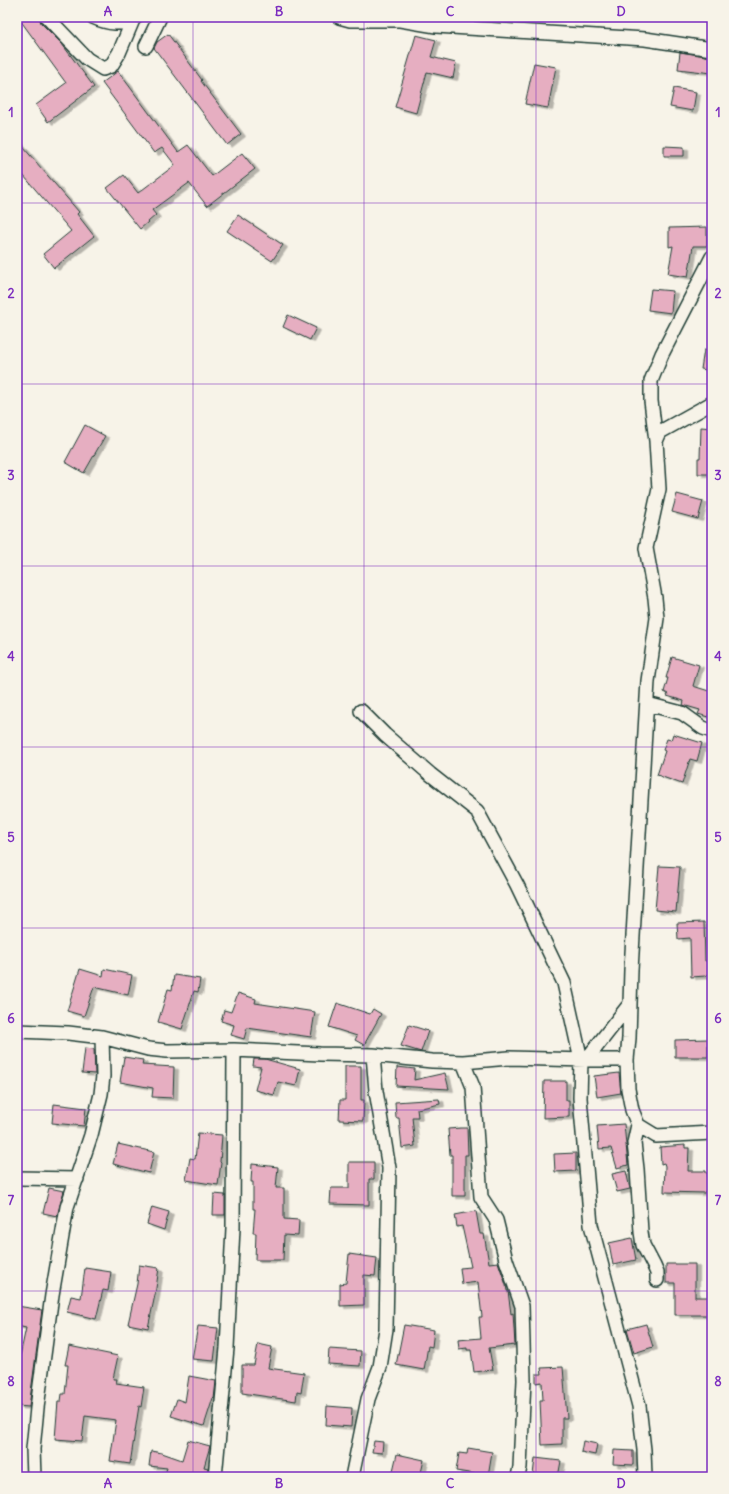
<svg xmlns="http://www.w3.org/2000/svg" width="729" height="1494" font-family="Delius,sans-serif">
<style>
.building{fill:#e6aec1;stroke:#1f3d34;filter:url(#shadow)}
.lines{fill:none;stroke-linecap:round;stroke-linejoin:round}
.minor-casing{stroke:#1f3d34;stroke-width:16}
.minor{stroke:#f7f3e8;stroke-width:13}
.grid{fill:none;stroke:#7b2cbf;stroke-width:1;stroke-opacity:0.55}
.neatline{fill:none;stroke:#7b2cbf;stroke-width:1.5}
.grid-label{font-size:13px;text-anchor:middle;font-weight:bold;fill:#7b2cbf}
</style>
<defs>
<filter id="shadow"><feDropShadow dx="4.5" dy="2.5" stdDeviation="0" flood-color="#0004"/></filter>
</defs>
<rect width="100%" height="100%" fill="#f7f3e8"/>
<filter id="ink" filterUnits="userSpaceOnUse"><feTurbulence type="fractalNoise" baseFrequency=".025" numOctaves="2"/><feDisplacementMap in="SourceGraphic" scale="8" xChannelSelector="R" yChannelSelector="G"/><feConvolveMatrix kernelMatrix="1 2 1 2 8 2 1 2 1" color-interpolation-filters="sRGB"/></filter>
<g filter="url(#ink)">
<!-- building -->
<path class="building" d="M24 17H39L41 23 62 44 94 87 48 122 36 105 66 83 20 20Z
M168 34 202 80 201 81 241 134 227 145 154 48 157 42Z
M416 35 436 40 431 57 456 63 453 78 427 72 416 113 395 107Z
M680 52 712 57V73L678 69Z
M534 63 556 67 548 108 525 104Z
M118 71 178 152 188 145 212 176 242 153 255 169 207 206 189 183 152 210 156 215 140 229 107 188 124 175 138 193 175 165 162 148 154 153 102 83Z
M674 88 696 92 693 111 670 107Z
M17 140 79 212 77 214 94 236 54 268 43 254 71 231 17 168Z
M664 146 684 147V156H664Z
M238 215 283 245 272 261 227 231Z
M707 227V246H693L688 277 668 274 673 246 669 247V228Z
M651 289 673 291 671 313 648 310Z
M288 315 316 328 310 340 283 327Z
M704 350 712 351V371L701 369Z
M85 425 105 436 84 473 65 462Z
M701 427 712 428V474H698V458H700Z
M677 494 703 501 698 519 672 512Z
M672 657 699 665 693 686 712 692V714L709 713 708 717 698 714 700 710 683 705 684 701 667 696 668 694 664 692 668 678H666Z
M673 734 702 743 697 761 690 759 682 784 657 775 665 751 663 750 667 739 671 740Z
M659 866 680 867 676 912 655 910Z
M704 922 705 961 712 960V974L706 975V976L691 977 690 938 678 939 677 923Z
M80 969 103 976 104 969 132 975 128 995 94 987 84 1016 67 1011Z
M174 975 200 979 198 992 194 991 182 1029 158 1022 168 989 172 990Z
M238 993 256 999 255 1003 315 1012 311 1037 247 1028 244 1039 231 1035 234 1025 221 1021 224 1010 231 1012Z
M337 1003 370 1014 373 1009 381 1014 364 1045 355 1040 357 1036 329 1027Z
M409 1025 428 1031 421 1052 401 1046Z
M708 1039V1057H675V1040Z
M85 1048 94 1049 95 1074 82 1073Z
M124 1057 143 1060 142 1065 174 1067 173 1098 152 1097 153 1088 120 1082Z
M254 1059H265L300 1069 296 1086 278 1082 274 1095 255 1090 261 1067 253 1066Z
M345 1066H361V1100H364L363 1121 339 1120 340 1100H345Z
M397 1067 415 1069 414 1080 445 1073 449 1089 396 1086Z
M619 1073 621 1093 597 1097 594 1076Z
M544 1081H566V1100H569V1117L543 1118Z
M439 1099 440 1104 417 1109 418 1117H412L415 1146 402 1148 399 1118H396L395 1102Z
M54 1104 86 1108 84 1126 52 1123Z
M624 1124 628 1165 617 1168 611 1148 599 1149 597 1126Z
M461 1128H467L468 1155H465V1196H452V1155H450L448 1129Z
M198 1133 222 1135 220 1162 221 1163 218 1185 186 1180 190 1158 195 1159Z
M118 1144 154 1152 149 1173 113 1164Z
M685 1145V1148H689L688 1171H706V1173H708L707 1191H705V1193L664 1192 665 1166 664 1163 661 1164 660 1147Z
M576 1153V1171L555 1172 554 1154Z
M349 1162H374V1179H369V1205L330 1204 331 1188H349Z
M252 1164 278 1167 276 1188H284V1219L299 1220 298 1236 284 1235 283 1260H255L256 1233H253L255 1209H253V1182H251Z
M626 1171 630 1189 617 1192 612 1174Z
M49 1188 64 1191 57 1216 43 1213Z
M214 1194 225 1195V1215H213Z
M152 1207 169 1212 164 1230 147 1224Z
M476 1211 480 1234H484L489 1263 498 1262 506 1285 507 1291H508L511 1314 513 1313 515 1345 489 1348 493 1370 474 1372 471 1350H467V1348L459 1349 458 1340 481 1338 479 1317H482L478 1282 462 1284 460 1268 471 1267 462 1226 457 1227 455 1215Z
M632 1238 636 1260 613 1265 609 1243Z
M349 1254 377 1258 375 1276 364 1275V1305L340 1306V1284L346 1283Z
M666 1264H695V1297H712V1315H675V1283H666Z
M139 1265 159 1268 155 1295 148 1328 128 1324 137 1284Z
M85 1268 111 1272 108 1291 103 1290 96 1319 67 1312 71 1296 81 1298Z
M17 1306 42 1310 29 1407 17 1406V1370L26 1328 17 1326Z
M646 1324 653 1347 634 1353 627 1329Z
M404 1325 434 1330 432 1347 428 1346 424 1370 396 1365Z
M198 1326 218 1328 214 1361 192 1359Z
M258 1344 272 1347 268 1368 304 1373 301 1393 297 1392 296 1401 242 1393V1365H254Z
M69 1346 118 1356 113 1379H117L116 1383 144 1387 141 1407 139 1406 130 1464 110 1461 116 1420 85 1416 82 1441 55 1439 58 1401H61L62 1394H65L68 1365H65Z
M329 1349 361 1351 360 1366 328 1364Z
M563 1367 567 1418H562V1444L542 1445 540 1400H543L542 1382 536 1383V1374H542L541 1368Z
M189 1376 216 1381 214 1399 213 1398 204 1426 171 1416 177 1399 185 1402Z
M327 1406 352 1408 351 1427 326 1425Z
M188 1440 210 1446 204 1467 208 1468 207 1477H164L167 1468 149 1466 151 1451 162 1453 182 1460Z
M374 1441 383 1442 382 1453 372 1452Z
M583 1441 597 1444 595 1455 581 1452Z
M468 1448 492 1452 488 1476 456 1471 459 1453 467 1454Z
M614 1450 633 1451V1465L613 1464Z
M397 1454 424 1460 420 1477H403L392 1475Z
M535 1458 561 1461 558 1477 533 1475Z"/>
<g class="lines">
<defs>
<path id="minor" d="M47 17 87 59 103 69 111 66 119 53 133 20
M93 17C106 23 124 27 136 17
M339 17 350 20H400L436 26 645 39 712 49
M146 46 160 17
M712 257 662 354 651 381V401L656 441 659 489 646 548 655 598 657 618 648 681 631 970 629 1038 627 1060 628 1089 632 1110 638 1125 656 1136 712 1133
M656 441 660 432 712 403
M647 704 682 713 703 728 712 731
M361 711 385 735 430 774 477 811 517 885 564 983 581 1060 580 1098 591 1225 639 1406 644 1450 645 1477
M17 1031 68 1033 102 1037 148 1049 167 1051 234 1050 320 1054 373 1055 432 1061 463 1062 509 1058 586 1060
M627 1060H586L629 1005
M463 1062 473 1087 481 1197 496 1220 506 1260 522 1306 524 1380 520 1467 518 1477
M638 1125 634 1143 637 1169 641 1232 643 1245 654 1266 657 1273V1280
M17 1178 77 1179
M34 1477 33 1449 37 1408 52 1295 67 1207 91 1135 101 1094 103 1076 102 1037
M215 1477 227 1348 233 1228 234 1050
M352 1477 368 1399 380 1367 386 1329 389 1168 376 1091 373 1055"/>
</defs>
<!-- minor casing -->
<use href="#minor" class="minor-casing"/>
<!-- minor -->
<use href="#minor" class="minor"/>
</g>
</g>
<!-- grid -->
<path class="grid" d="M193 17V1477M364 17V1477M536 17V1477M17 203H712M17 384H712M17 566H712M17 747H712M17 928H712M17 1110H712M17 1291H712"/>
<!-- margin -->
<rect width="729" height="1494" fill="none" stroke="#f7f3e8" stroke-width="44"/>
<rect x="22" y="22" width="685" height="1450" class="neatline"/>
<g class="grid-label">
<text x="108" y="16">A</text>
<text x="279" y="16">B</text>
<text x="450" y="16">C</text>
<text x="621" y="16">D</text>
<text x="11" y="117">1</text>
<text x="718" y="117">1</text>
<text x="11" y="298">2</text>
<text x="718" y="298">2</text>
<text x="11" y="480">3</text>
<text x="718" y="480">3</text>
<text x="11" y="661">4</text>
<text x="718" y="661">4</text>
<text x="11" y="842">5</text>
<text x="718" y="842">5</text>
<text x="11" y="1023">6</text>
<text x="718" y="1023">6</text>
<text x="11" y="1205">7</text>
<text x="718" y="1205">7</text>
<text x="11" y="1386">8</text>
<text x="718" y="1386">8</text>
<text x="108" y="1488">A</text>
<text x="279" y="1488">B</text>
<text x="450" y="1488">C</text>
<text x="621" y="1488">D</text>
</g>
</svg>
